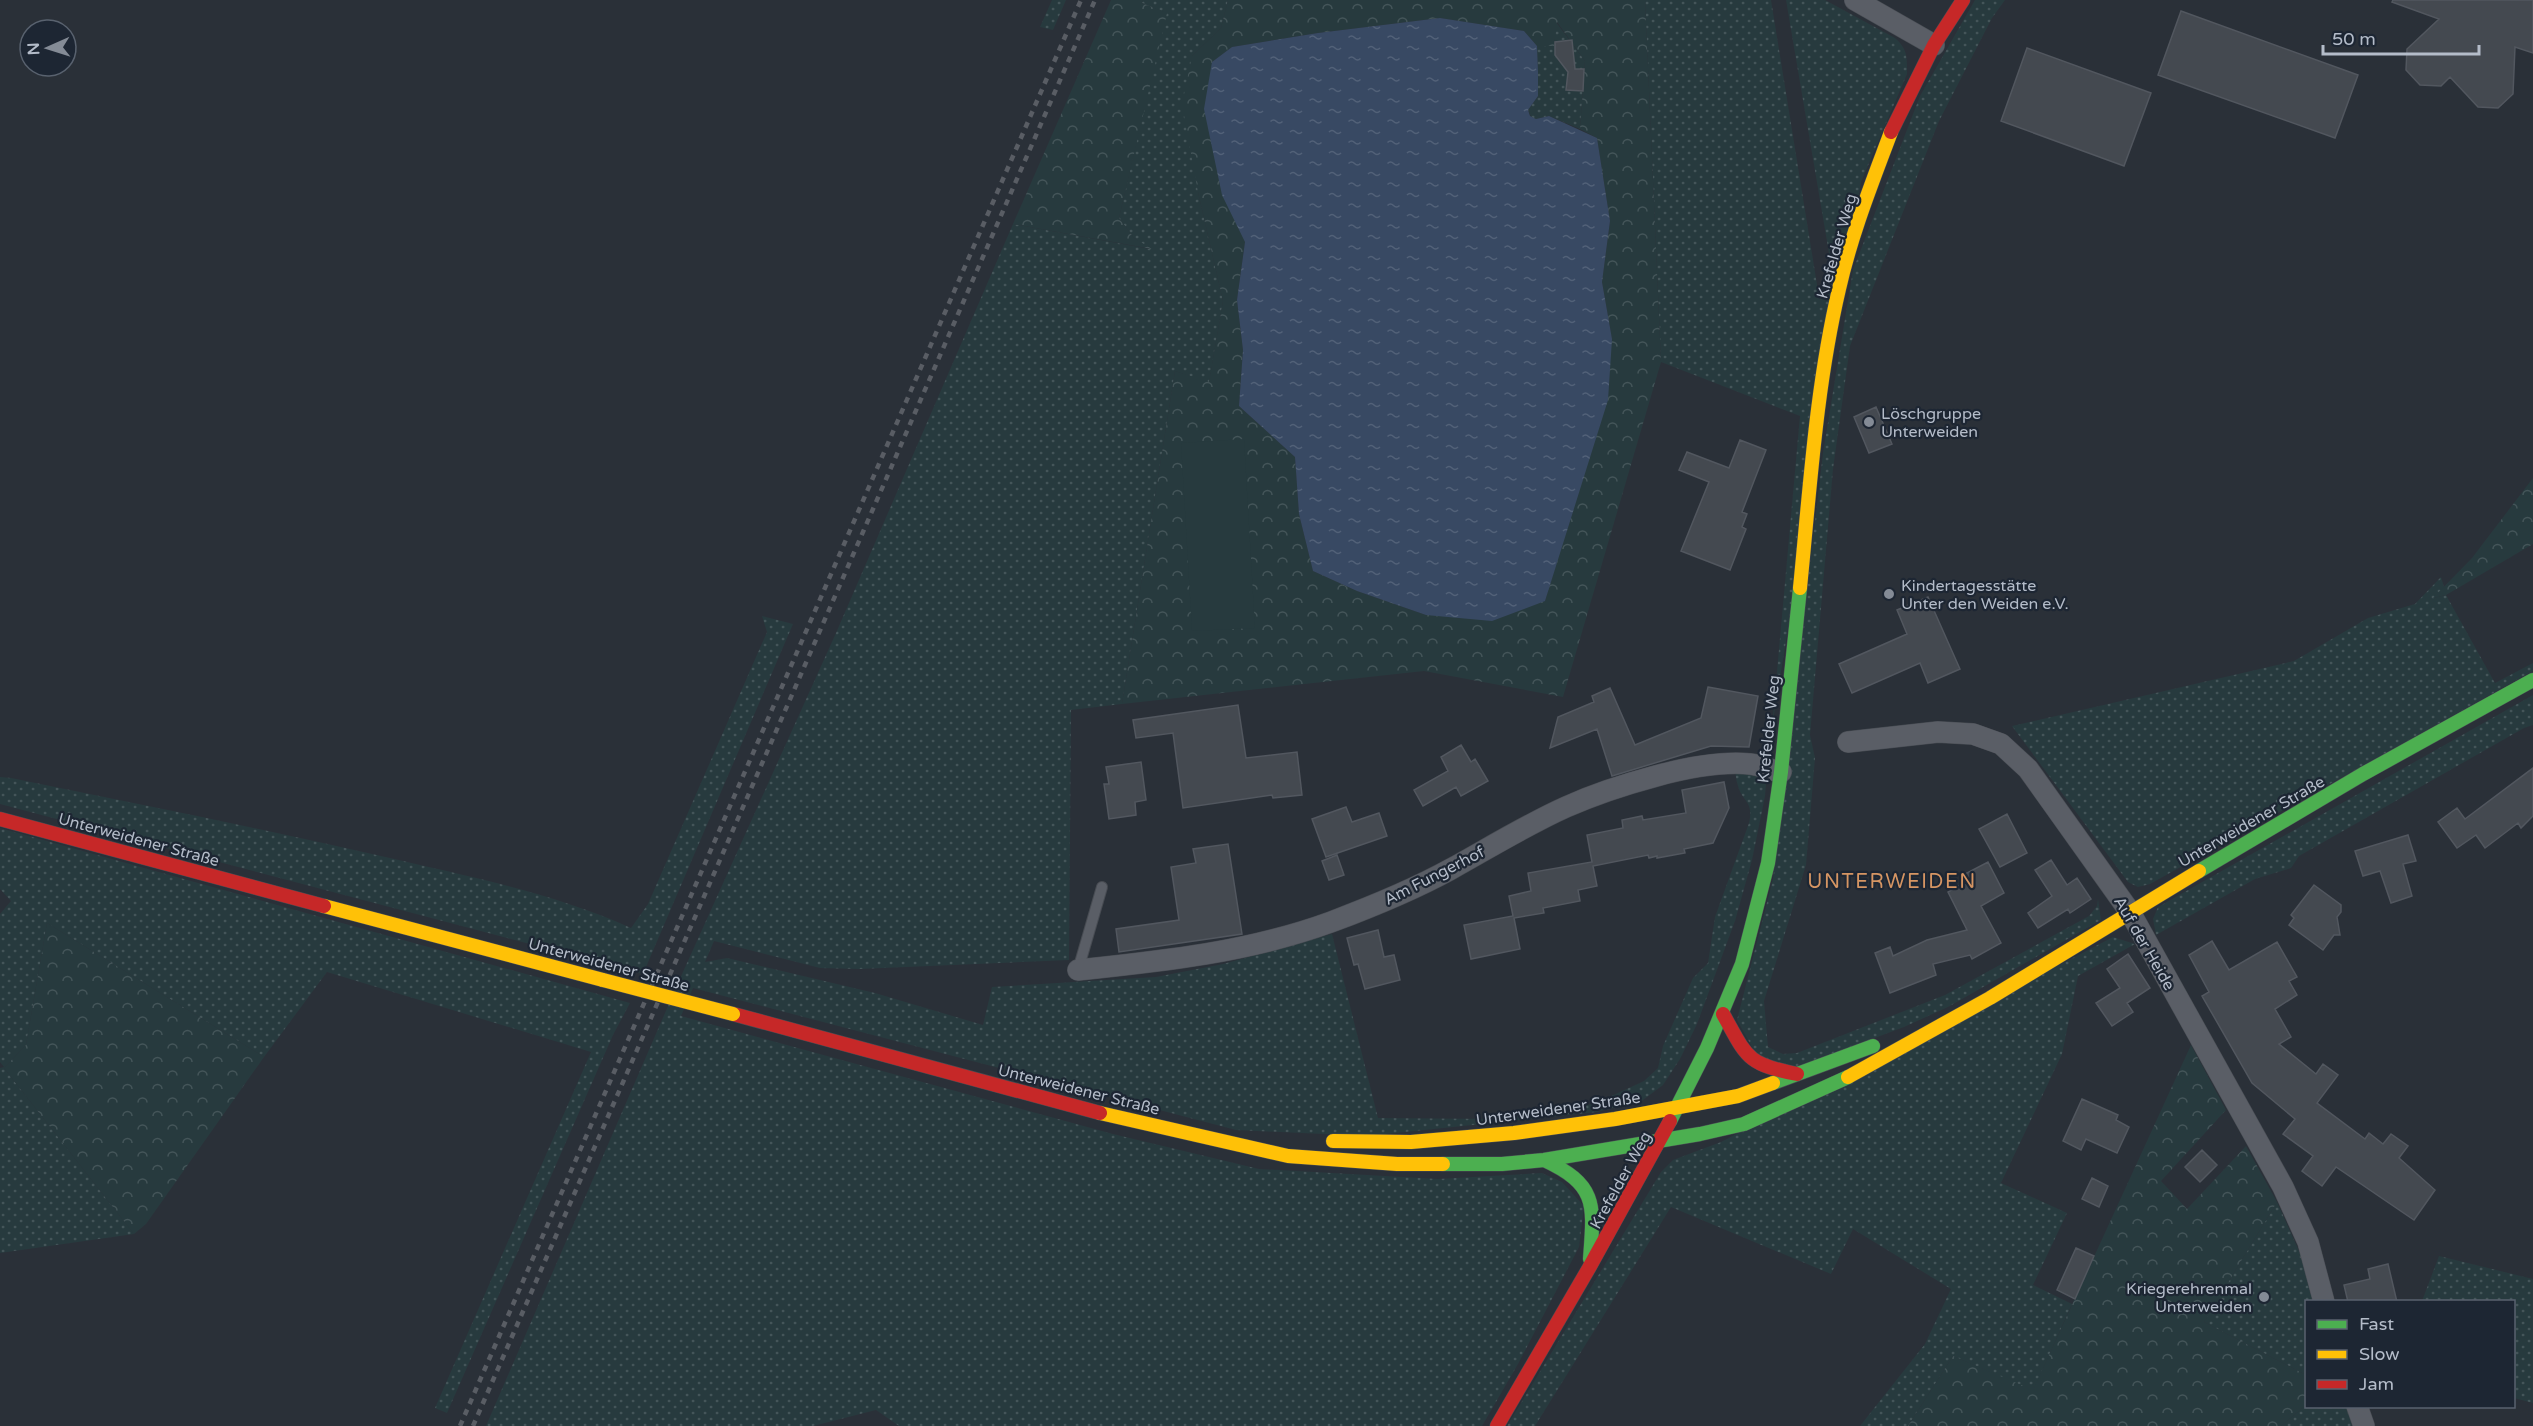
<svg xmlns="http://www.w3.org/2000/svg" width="2533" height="1426" font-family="'Varela Round',sans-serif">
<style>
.grass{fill:url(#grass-dots)}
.forest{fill:url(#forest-crowns);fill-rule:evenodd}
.pitch{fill:#273a3e}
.water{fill:url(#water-ripples)}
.building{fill:#444950;stroke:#52575f;stroke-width:1.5}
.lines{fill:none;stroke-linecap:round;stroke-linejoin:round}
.lane-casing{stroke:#484c53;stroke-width:12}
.street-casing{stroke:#484c53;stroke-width:22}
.fast-casing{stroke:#484c53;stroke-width:15}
.slow-casing{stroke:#484c53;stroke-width:15}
.jam-casing{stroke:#484c53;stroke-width:15}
.lane{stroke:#5a5e66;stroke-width:10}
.street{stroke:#5a5e66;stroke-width:21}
.fast{stroke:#4caf50;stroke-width:14}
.slow{stroke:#ffc107;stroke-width:14}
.jam{stroke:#c62828;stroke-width:14}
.rail{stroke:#595d64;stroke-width:4.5;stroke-dasharray:6 6;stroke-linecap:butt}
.slow-bridge-casing{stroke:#484c53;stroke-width:15;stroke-linecap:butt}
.slow-bridge{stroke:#ffc107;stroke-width:14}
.poi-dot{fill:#848b96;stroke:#1d2633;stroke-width:2}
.labels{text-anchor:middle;stroke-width:4.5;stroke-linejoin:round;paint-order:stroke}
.street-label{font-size:16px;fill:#b4bcc9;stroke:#1d2633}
.poi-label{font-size:16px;fill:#b4bcc9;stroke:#1d2633;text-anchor:start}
.quarter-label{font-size:20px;letter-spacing:1.5px;fill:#d59563;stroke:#1d2633}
</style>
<defs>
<pattern id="grass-dots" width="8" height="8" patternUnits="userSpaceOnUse" patternTransform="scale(1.5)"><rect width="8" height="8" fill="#273a3e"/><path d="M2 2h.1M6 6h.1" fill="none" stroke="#445559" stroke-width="1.8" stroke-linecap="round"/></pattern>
<pattern id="forest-crowns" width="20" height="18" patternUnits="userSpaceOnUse" patternTransform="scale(1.5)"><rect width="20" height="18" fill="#273a3e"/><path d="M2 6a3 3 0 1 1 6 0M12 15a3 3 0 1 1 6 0" fill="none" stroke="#445559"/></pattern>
<pattern id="water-ripples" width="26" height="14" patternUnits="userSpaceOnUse" patternTransform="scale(1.5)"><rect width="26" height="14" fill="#384963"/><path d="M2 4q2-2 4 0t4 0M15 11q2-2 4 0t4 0" fill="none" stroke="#526178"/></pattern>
</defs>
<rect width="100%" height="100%" fill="#2a3038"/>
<!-- grass -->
<path class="grass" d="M1052 0H1066L1053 30 1040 27Z
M1143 0H1228L1221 28 1192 56 1198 192 1223 301 1209 383 1175 371 1122 704 1071 710 1069 960 859 969 820 968 714 941 705 962 727 958 875 993 983 1025 992 987 1156 977 1223 964 1332 934 1378 1118 1493 1119 1594 1104 1644 1081 1658 1068 1663 1046 1693 978 1708 963 1715 917 1749 823C1754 801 1743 803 1738 786 1736 781 1736 775 1735 771L1761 775 1766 784 1765 796 1752 860 1735 921 1697 1024 1680 1059 1663 1085 1643 1100 1597 1112 1366 1136 1236 1130 693 988 681 1016 1113 1134 1259 1169 1438 1179 1542 1173 1562 1182 1584 1206 1579 1247 1518 1364 1482 1426H899L876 1410 813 1426H486L678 983 836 633 1013 224 1150 249 1134 238 1119 218 1166 13 1142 3Z
M1645 0H1771L1819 297 1830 259 1786 0H1825L1895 38C1908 49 1907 58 1907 74L1861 182 1772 727 1800 416 1661 362Z
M1975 0H2005L1992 18 1939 121 1850 346 1833 469 1810 735 1815 758 1806 865 1764 1001 1768 1047 1783 1054 1797 1053 1945 995 2089 916 2097 906 2098 899 2101 920 1948 1007 1904 1027 1795 1068 1761 1063 1737 1020 1773 879 1823 453 1853 270 1920 96Z
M1556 22 1585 61 1580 129 1549 116 1536 119 1531 117 1528 110 1538 96 1537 46H1554Z
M2441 577 2444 587 2434 598 2446 595 2495 683 2533 663V671L2150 884 2138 887 2128 882 2012 726 2294 661 2368 618 2415 604Z
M762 616 793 624 643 974 0 804V777L11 778C135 803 258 828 381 856 463 875 554 893 631 928L648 904 767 632Z
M2533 695V725L2524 728 2299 856 2291 868 2255 879 2156 935 2153 919 2158 907Z
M0 828 630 1003 613 1035 447 1413 435 1408 591 1052 327 972 264 1057 47 923 26 1045 4 1068 134 1234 0 1253V1068L4 1067 0 1062V914L11 901 0 889Z
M2113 937 2135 944 2078 976 2062 1054 2001 1183 2067 1213 2033 1285 2072 1304 2033 1391 1953 1356 1908 1426H1860L1925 1344 1951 1289 1853 1229 1831 1274 1671 1207 1535 1426H1507L1661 1172 1673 1160 1721 1142Z
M2277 1202 2317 1291 2319 1301 2306 1302V1375L2204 1322Z
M2439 1256 2533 1279V1403L2514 1398V1302L2422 1301Z
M2306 1405 2350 1407 2357 1426H2281Z"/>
<!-- forest -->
<path class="forest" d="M1111 0H1143L1142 3 1167 13 1119 218 1134 238 1152 249 1013 224Z
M1228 0H1645L1661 362 1563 697 1424 671 1122 704 1175 371 1209 382 1223 301 1198 192 1182 104 1192 56 1221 28ZM1440 18 1524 31 1537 46H1554L1557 22 1585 61 1580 129 1597 138 1610 221 1602 282 1612 339 1565 533 1545 601 1426 615 1357 591 1313 571 1299 514 1295 457 1239 406 1243 350 1237 300 1245 242 1212 62 1232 47 1318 33Z
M2533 478V544L2446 595 2433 598 2472 558Z
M47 923 264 1057 146 1224 134 1234 4 1068 26 1045Z
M2191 1045 2226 1110 2161 1181 2187 1209 2246 1146 2277 1202 2204 1322 2306 1375V1405L2281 1426H1908L1953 1356 2033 1390Z"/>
<!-- pitch -->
<path class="pitch" d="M1244 439 1255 628 1192 631 1181 443Z"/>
<!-- water -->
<path class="water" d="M1440 18 1524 31 1537 46 1538 72V96L1528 110 1530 116 1536 119 1549 116 1597 138 1610 221 1602 282 1612 339 1608 400 1545 601 1492 621 1426 615 1357 591 1313 571 1299 514 1295 457 1239 406 1243 350 1237 300 1245 242 1222 195 1204 109 1212 62 1232 47 1318 33Z"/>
<!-- building -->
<path class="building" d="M2393 0H2533V53L2515 47 2513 94 2498 108 2478 107 2450 77 2441 86 2420 85 2406 70 2407 49 2439 19 2392 2Z
M2181 11 2358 75 2335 138 2158 75Z
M1572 40 1575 69H1584L1583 91 1566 90 1568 72 1555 55V42Z
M2027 48 2151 93 2124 166 2001 121Z
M1876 407 1892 444 1869 453 1854 417Z
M1740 440 1766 450 1742 512 1747 514 1742 527 1746 529 1730 570 1681 551 1709 482 1679 470 1687 452 1729 468Z
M1928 597 1960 669 1928 683 1920 663 1852 693 1839 664 1907 634 1897 610Z
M1708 687 1758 696 1749 747 1711 746 1612 776 1597 729 1550 748 1558 717 1594 702 1592 696 1610 688 1635 745 1701 718Z
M1238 705 1246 758 1297 752 1302 795 1273 798 1272 795 1183 808 1173 733 1136 738 1133 720Z
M1461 745 1471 762 1475 759 1488 781 1461 796 1456 787 1423 806 1414 790 1448 771 1441 757Z
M1141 762 1146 800 1135 802 1136 815 1109 819 1104 784H1109L1106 767Z
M2533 768V816L2521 828 2518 823 2485 848 2476 835 2457 848 2438 822 2457 808 2465 819Z
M1724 782 1729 808 1713 843 1684 849 1685 853 1657 858V856L1649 858 1648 855 1593 866 1597 886 1578 890 1580 901 1543 908 1544 913 1514 918 1520 949 1471 959 1464 925 1513 916 1509 896 1531 891 1528 873 1592 862 1587 835 1623 828 1622 820 1642 816 1643 820 1686 813 1682 790Z
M1346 807 1352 822 1379 813 1387 836 1326 857 1312 819Z
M2007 814 2027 853 2000 867 1979 829Z
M2408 835 2416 861 2403 864 2412 896 2391 903 2380 871 2363 876 2355 851Z
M1228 844 1242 934 1119 952 1116 929 1179 920 1171 867 1196 863 1193 849Z
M1337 855 1344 875 1329 880 1322 861Z
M2051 860 2067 885 2077 878 2091 899 2070 913 2068 909 2038 928 2028 913 2052 896 2035 870Z
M1988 862 2004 893 1981 906 2001 943 1972 959 1970 955 1933 964 1936 975 1890 993 1875 953 1890 947 1893 956 1927 940 1967 930 1948 892 1969 880 1965 874Z
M2314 885 2341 905V912L2337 917 2340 935H2334L2323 950 2289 925 2294 918 2291 915Z
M1378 930 1384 957 1394 955 1400 980 1365 989 1358 964 1354 965 1347 938Z
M2212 941 2229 970 2277 942 2297 977 2289 981 2297 995 2275 1009 2291 1037 2279 1044 2316 1074 2323 1064 2338 1075 2317 1103 2365 1139 2369 1133 2383 1144 2391 1134 2408 1146 2399 1158 2435 1190 2414 1220 2336 1167 2322 1186 2302 1171 2313 1156 2283 1134 2295 1119 2252 1083 2202 996 2209 992 2189 955Z
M2128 954 2150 988 2127 1003 2133 1012 2112 1026 2096 1003 2120 988 2107 969Z
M2082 1099 2118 1115 2116 1120 2129 1127 2117 1153 2086 1139 2081 1150 2063 1141Z
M2202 1150 2217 1165 2200 1182 2185 1167Z
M2092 1178 2108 1186 2099 1207 2082 1199Z
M2076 1248 2094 1256 2075 1299 2057 1290Z
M2388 1264 2397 1302H2348L2344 1285 2370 1279 2368 1269Z"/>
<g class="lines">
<defs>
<path id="lane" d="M1078 970 1102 887"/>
<path id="street" d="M1855 0 1934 45
M1848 742 1938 732 1973 734 2001 744 2028 769 2130 912 2283 1187 2308 1242 2324 1302
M1078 970C1164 961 1249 952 1331 922 1371 907 1413 890 1451 869 1489 848 1526 825 1566 807 1595 794 1626 784 1656 776 1686 768 1719 761 1750 764 1760 765 1771 770 1781 772
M2357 1406 2364 1426"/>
<path id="fast" d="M2199 871 2363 774 2533 680
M1773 1083 1873 1046
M1670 1121 1707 1048 1742 964 1768 863 1781 772 1800 588
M1544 1160C1598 1185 1594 1205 1590 1259
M1443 1164H1502L1544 1160 1700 1134 1744 1124 1848 1077"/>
<path id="slow" d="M1800 588C1810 488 1816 387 1839 289 1851 235 1872 183 1891 132
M324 906 603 980
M1848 1077 1990 998 2199 871
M1100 1113 1288 1156 1397 1164H1443
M1333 1141 1411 1142 1514 1133 1615 1119 1738 1096 1773 1083"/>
<path id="jam" d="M1891 132 1934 45 1963 0
M0 819 324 906
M733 1014 1100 1113
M1723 1014C1747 1057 1746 1064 1797 1074
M1497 1426 1589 1268 1670 1121"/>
</defs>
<!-- lane casing -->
<use href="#lane" class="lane-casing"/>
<!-- street casing -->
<use href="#street" class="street-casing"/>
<!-- fast casing -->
<use href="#fast" class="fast-casing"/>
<!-- slow casing -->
<use href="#slow" class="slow-casing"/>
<!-- jam casing -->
<use href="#jam" class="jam-casing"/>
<!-- lane -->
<use href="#lane" class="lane"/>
<!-- street -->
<use href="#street" class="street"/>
<!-- fast -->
<use href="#fast" class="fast"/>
<!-- slow -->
<use href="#slow" class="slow"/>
<!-- jam -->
<use href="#jam" class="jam"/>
<!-- rail -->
<path class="rail" d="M460 1426 1081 0
M473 1426 1095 0"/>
<defs>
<path id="slow-bridge" d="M603 980 733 1014"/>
</defs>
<!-- slow-bridge casing -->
<use href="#slow-bridge" class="slow-bridge-casing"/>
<!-- slow-bridge -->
<use href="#slow-bridge" class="slow-bridge"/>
</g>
<!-- markers -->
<g class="poi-dot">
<circle cx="1869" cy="422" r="6"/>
<circle cx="1889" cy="594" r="6"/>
<circle cx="2264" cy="1297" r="6"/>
</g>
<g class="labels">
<!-- street labels -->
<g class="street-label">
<text transform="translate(1836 246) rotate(-74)" y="6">Krefelder Weg</text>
<text transform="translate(1768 729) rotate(-84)" y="6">Krefelder Weg</text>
<text transform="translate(2251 821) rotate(-30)" y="6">Unterweidener Straße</text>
<text transform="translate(139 839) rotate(15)" y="6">Unterweidener Straße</text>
<text transform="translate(1434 875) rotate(-27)" y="6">Am Fungerhof</text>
<text transform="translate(2145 943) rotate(60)" y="6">Auf der Heide</text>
<text transform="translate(609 964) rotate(15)" y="6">Unterweidener Straße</text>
<text transform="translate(1079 1089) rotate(14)" y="6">Unterweidener Straße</text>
<text transform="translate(1558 1108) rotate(-8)" y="6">Unterweidener Straße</text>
<text transform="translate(1620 1180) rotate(-61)" y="6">Krefelder Weg</text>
</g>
<!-- poi labels -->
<g class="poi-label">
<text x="1881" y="419">Löschgruppe<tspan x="1881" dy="18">Unterweiden</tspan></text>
<text x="1901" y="591">Kindertagesstätte<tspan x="1901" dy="18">Unter den Weiden e.V.</tspan></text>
<text x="2252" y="1294" text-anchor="end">Kriegerehrenmal<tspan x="2252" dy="18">Unterweiden</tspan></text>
</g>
<!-- quarter labels -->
<g class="quarter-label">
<text x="1892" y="888">UNTERWEIDEN</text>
</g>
</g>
<!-- legend -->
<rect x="2305" y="1300" width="210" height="108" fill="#1d2633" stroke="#59626f" stroke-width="1.5"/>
<rect x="2317" y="1320" width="30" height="9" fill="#4caf50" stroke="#59626f" stroke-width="1.5"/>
<text x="2359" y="1330" font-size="18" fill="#b4bcc9">Fast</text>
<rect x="2317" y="1350" width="30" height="9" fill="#ffc107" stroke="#59626f" stroke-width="1.5"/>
<text x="2359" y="1360" font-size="18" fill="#b4bcc9">Slow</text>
<rect x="2317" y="1380" width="30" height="9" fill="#c62828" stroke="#59626f" stroke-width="1.5"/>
<text x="2359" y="1390" font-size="18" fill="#b4bcc9">Jam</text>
<!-- north arrow -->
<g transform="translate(48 48) rotate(267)"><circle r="28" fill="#1d2633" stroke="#59626f" stroke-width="1.5"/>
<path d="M0-4.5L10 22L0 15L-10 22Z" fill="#848b96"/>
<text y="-9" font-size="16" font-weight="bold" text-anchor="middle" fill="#b4bcc9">N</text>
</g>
<!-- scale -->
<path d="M2323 45v9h156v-9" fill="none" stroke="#b4bcc9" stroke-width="3"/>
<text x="2332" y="45" font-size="18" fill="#b4bcc9" stroke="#1d2633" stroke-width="4.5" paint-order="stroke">50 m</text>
</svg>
